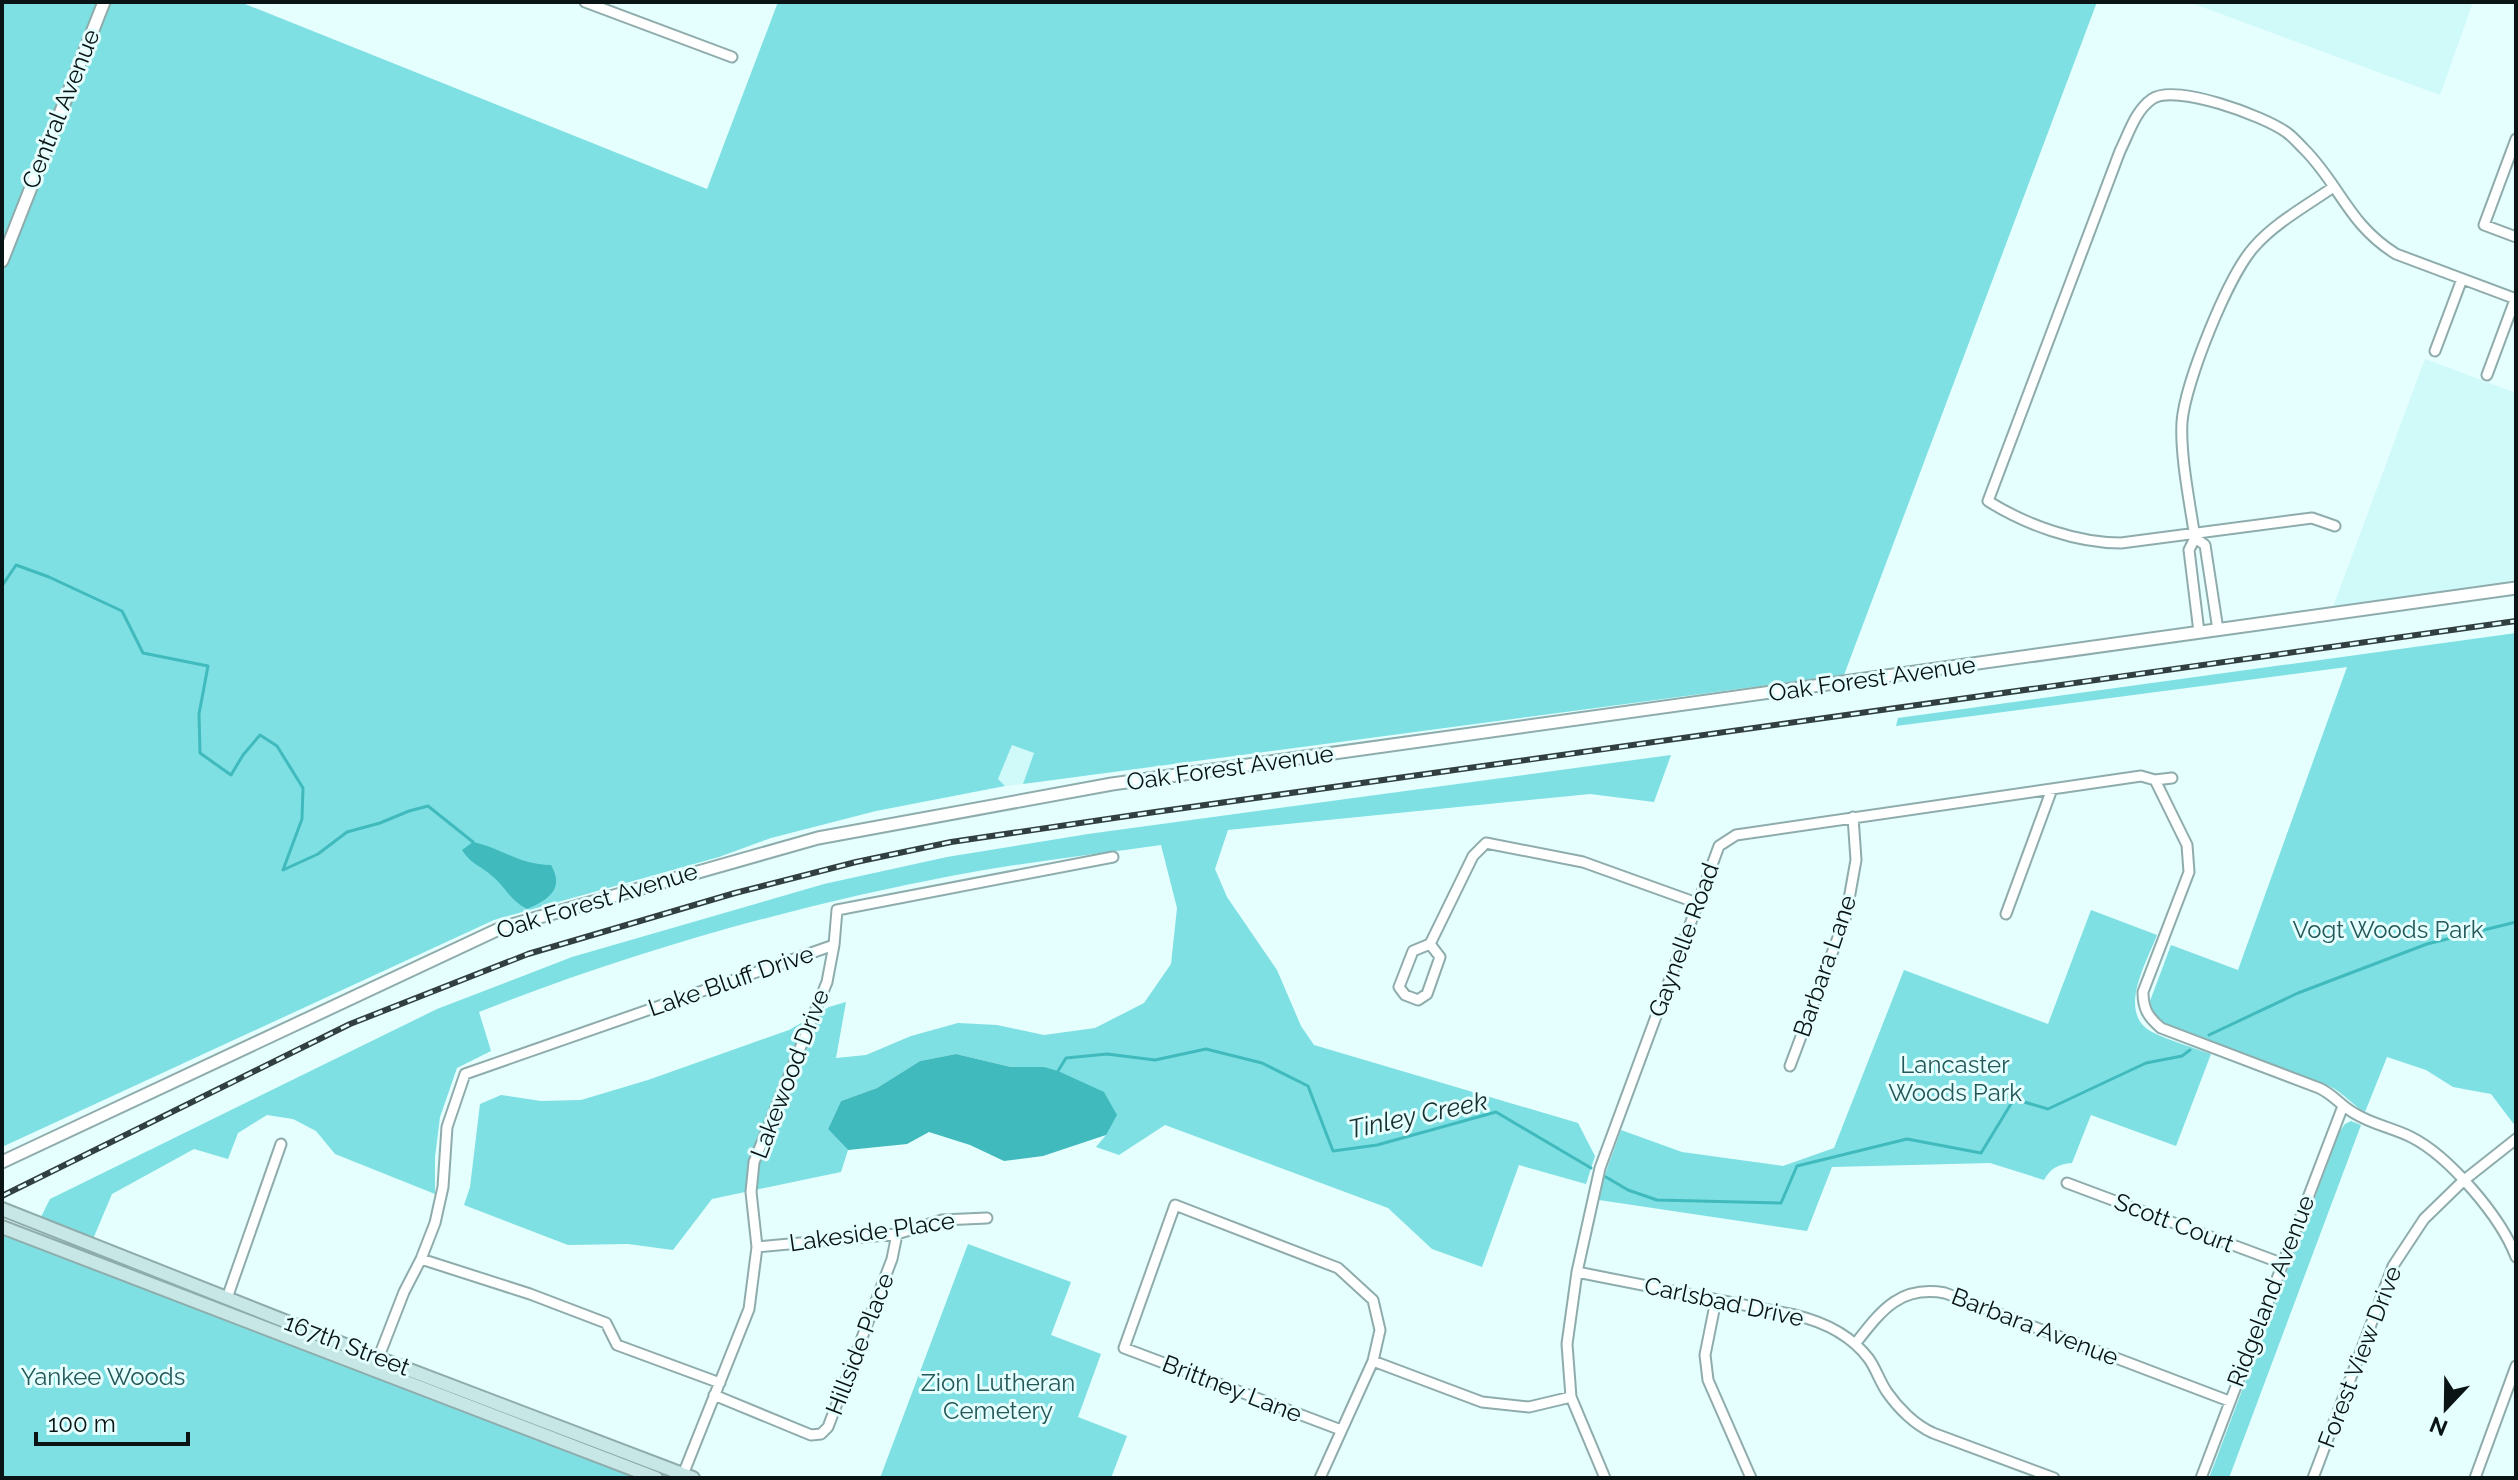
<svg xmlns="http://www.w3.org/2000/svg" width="2518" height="1480" font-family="Raleway,sans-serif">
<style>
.built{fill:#d0f9f9}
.green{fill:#7ee0e3}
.water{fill:#40babd}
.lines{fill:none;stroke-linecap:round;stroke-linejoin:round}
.stream{stroke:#40babd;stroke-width:3}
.minor-casing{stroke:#8facac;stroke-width:13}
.tertiary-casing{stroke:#8facac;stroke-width:15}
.secondary-casing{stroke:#8facac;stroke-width:16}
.minor{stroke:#fff;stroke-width:9}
.tertiary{stroke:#fff;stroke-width:11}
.secondary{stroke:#c7e6e6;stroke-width:12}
.rail-casing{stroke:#323f40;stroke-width:6}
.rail{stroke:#e5fefe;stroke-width:3;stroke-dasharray:9;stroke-linecap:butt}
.labels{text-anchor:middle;stroke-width:6;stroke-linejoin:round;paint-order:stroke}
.street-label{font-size:24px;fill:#0a1415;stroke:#e5fefe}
.park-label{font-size:24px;fill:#245758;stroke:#e5fefe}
.water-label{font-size:26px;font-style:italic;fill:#1a2f2f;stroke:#e5fefe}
</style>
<rect width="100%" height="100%" fill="#e5fefe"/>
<!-- built -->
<path class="built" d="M2189 2H2473L2440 95Z
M2425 359 2516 393V580L2333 607Z
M1012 745 1034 753 1023 784 1005 786 998 779Z"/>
<!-- green -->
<path class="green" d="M2 2H240L707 189 778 2H2097L1844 675 1023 784 1034 753 1012 745 998 779 1005 786 876 811 771 838 719 857 494 920 2 1147Z
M2516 633V1127L2491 1094 2453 1087 2426 1070 2387 1057 2365 1112C2352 1105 2344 1093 2329 1086L2163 1024 2152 1013 2150 1001 2171 945 2238 970 2347 667 1896 726 1898 718Z
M1671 755 1654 802 1590 794 1228 830 1215 869 1227 897 1277 970 1301 1026 1314 1045 1578 1123 1595 1156 1586 1184 1519 1165 1482 1267 1432 1249 1388 1208 1165 1125 1119 1155 1096 1147 1106 1135 1044 1067H1011L956 1054 920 1061 877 1088 841 1101 828 1129 848 1150 841 1172 712 1199 673 1250 628 1244 568 1245 464 1205 470 1187 480 1104 501 1095 541 1101 581 1100 648 1080 789 1030 829 1007 846 1002 836 1058 866 1055 911 1036 958 1023 997 1025 1044 1035 1095 1028 1144 1003 1171 964 1177 908 1161 845C1093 855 1024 862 956 875 793 906 634 951 479 1012L491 1051 457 1068 440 1117 435 1157V1194L335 1154 316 1131 293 1119 267 1115 238 1133 228 1159 194 1149 112 1194 93 1239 41 1217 50 1199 437 1009 572 957 824 884 947 857 1088 834Z
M2091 910 2157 935C2147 962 2116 1013 2152 1032 2170 1041 2192 1047 2211 1054L2176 1146 2091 1115 2072 1163C2058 1164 2051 1168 2044 1180L1990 1163 1832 1167 1807 1231 1599 1200 1603 1180 1621 1130 1682 1152 1783 1166 1834 1148 1904 970 2048 1024Z
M2351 1121 2361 1125 2229 1478H2209L2340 1131 2345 1124Z
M2 1234 641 1478H2Z
M968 1244 1071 1282 1051 1335 1101 1354 1078 1417 1127 1436 1111 1478H880Z"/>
<!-- water -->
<path class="water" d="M473 842C502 848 519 865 551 865 565 889 548 900 527 909 508 899 507 888 491 875 478 864 472 865 462 850Z
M956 1054 1011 1067H1044L1058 1071 1104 1092 1117 1115 1106 1135 1043 1156 1004 1161 970 1145 929 1132 907 1144 848 1150 828 1129 841 1101 877 1088 920 1061Z"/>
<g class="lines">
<!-- stream -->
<path class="stream" d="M2 586 16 565 49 577 122 611 143 653 208 666 199 714 200 753 231 775 243 755 260 735 277 746 303 788 302 819 283 870 318 854 347 832 380 823 409 811 428 806 473 842
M2209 1035 2298 993 2427 944 2516 922
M1058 1071 1066 1058 1107 1054 1155 1060 1206 1049 1262 1063 1308 1086 1333 1151 1377 1145 1496 1112 1591 1168
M1606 1177 1628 1190 1657 1200 1781 1203 1797 1166 1907 1139 1981 1153 2014 1099 2048 1109 2146 1063 2182 1056 2190 1050"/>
<defs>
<path id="minor" d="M585 2 732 57
M2516 139 2484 225 2516 237
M2435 351 2462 279
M2487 375 2516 297
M2335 526 2312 518 2121 543C2077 543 2026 525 1988 501L2120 151C2129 133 2135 111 2152 99 2175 83 2264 116 2286 132 2292 136 2298 143 2304 149 2340 185 2348 224 2396 254L2516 299
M2195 538 2205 545 2218 630
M2199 632 2189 550 2195 538C2190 504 2180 456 2182 422 2185 383 2228 276 2254 247 2275 223 2306 206 2332 188
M2155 780 2187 845 2189 872 2143 992C2143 1009 2148 1017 2161 1028L2319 1088C2333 1094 2341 1106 2354 1113 2371 1124 2393 1128 2411 1137 2449 1156 2501 1217 2516 1257
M2006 914 2052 789
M1430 944 1440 957 1427 994 1418 1000 1405 995 1399 987 1413 951 1430 944 1473 856 1486 843 1583 862 1697 903
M1790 1066 1846 916 1856 860 1853 817
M2067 1183 2281 1263
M757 1247 897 1234 942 1220 987 1218
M421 1259 530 1294 606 1323 617 1345 720 1383
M1577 1272 1795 1315C1824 1322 1851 1335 1869 1359 1876 1369 1880 1382 1887 1392 1898 1408 1915 1425 1933 1433L2054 1478
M227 1298 281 1144
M1716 1300 1705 1355 1708 1380 1751 1478
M1855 1344C1881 1311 1899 1285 1945 1293L2229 1401
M1373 1361 1482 1402 1529 1407 1571 1397
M376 1364 404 1292 421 1259 435 1223 443 1187 447 1127 465 1074 834 945
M714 1395 811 1435 821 1434 828 1427 892 1259 897 1234
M682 1477 749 1309 757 1247 751 1192 754 1162 827 982 834 945 837 910 1113 857
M1320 1478 1373 1361 1380 1330 1373 1300 1338 1268 1175 1205 1124 1348 1341 1430
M1605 1478 1571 1397 1567 1344 1577 1272 1600 1168 1719 846 1736 835 2141 776 2155 780 2172 778
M2201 1478 2343 1106
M2313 1478 2393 1266 2424 1219 2463 1181 2516 1139
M2475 1478 2516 1366"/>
<path id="tertiary" d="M2 261 104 2
M2 1162 501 928 818 838 1112 784 2516 588"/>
<path id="secondary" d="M2 1209 378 1358 693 1478
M2 1227 656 1478"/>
</defs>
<!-- minor casing -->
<use href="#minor" class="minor-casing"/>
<!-- tertiary casing -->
<use href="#tertiary" class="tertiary-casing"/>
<!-- secondary casing -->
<use href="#secondary" class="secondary-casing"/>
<!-- minor -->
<use href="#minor" class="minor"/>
<!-- tertiary -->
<use href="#tertiary" class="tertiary"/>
<!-- secondary -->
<use href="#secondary" class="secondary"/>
<defs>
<path id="rail" d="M2 1196 350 1024 528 954 735 893 856 862 951 842 1148 813 2516 621"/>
</defs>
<!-- rail casing -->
<use href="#rail" class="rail-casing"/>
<!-- rail -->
<use href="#rail" class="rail"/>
</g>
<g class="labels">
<!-- street labels -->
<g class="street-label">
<text transform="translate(61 109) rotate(-68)" y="8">Central Avenue</text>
<text transform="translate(1872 679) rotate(-8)" y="8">Oak Forest Avenue</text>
<text transform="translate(1230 768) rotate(-8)" y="8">Oak Forest Avenue</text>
<text transform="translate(597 901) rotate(-17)" y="8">Oak Forest Avenue</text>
<text transform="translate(1684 940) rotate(-70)" y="8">Gaynelle Road</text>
<text transform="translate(1825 966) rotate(-71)" y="8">Barbara Lane</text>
<text transform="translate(731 981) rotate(-19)" y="8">Lake Bluff Drive</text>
<text transform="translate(790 1074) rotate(-69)" y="8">Lakewood Drive</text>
<text transform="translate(2174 1223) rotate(21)" y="8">Scott Court</text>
<text transform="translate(872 1232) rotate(-8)" y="8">Lakeside Place</text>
<text transform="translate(2271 1291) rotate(-69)" y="8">Ridgeland Avenue</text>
<text transform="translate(1724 1302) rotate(12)" y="8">Carlsbad Drive</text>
<text transform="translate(2035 1327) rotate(21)" y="8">Barbara Avenue</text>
<text transform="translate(860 1344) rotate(-69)" y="8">Hillside Place</text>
<text transform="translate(347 1345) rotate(21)" y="8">167th Street</text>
<text transform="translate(2360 1357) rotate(-69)" y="8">Forest View Drive</text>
<text transform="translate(1232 1389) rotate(21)" y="8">Brittney Lane</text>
</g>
<!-- park labels -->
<g class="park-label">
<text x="2388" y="938">Vogt Woods Park</text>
<text x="1955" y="1073">Lancaster<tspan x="1955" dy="28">Woods Park</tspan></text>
<text x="103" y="1385">Yankee Woods</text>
<text x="998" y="1391">Zion Lutheran<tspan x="998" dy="28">Cemetery</tspan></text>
</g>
<!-- water labels -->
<g class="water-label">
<text transform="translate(1418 1115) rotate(-12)" y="9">Tinley Creek</text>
</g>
</g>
<!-- border -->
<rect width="2518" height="1480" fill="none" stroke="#0a1415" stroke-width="8"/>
<!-- north arrow -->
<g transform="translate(2446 1408) rotate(202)" stroke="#e5fefe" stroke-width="6" paint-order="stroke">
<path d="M0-6L14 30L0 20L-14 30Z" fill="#0a1415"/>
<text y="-12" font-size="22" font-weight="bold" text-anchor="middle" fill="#0a1415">N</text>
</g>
<!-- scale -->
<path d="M36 1432v12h152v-12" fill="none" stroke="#0a1415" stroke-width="4"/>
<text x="48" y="1432" font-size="24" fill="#0a1415" stroke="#e5fefe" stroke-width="6" paint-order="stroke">100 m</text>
</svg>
